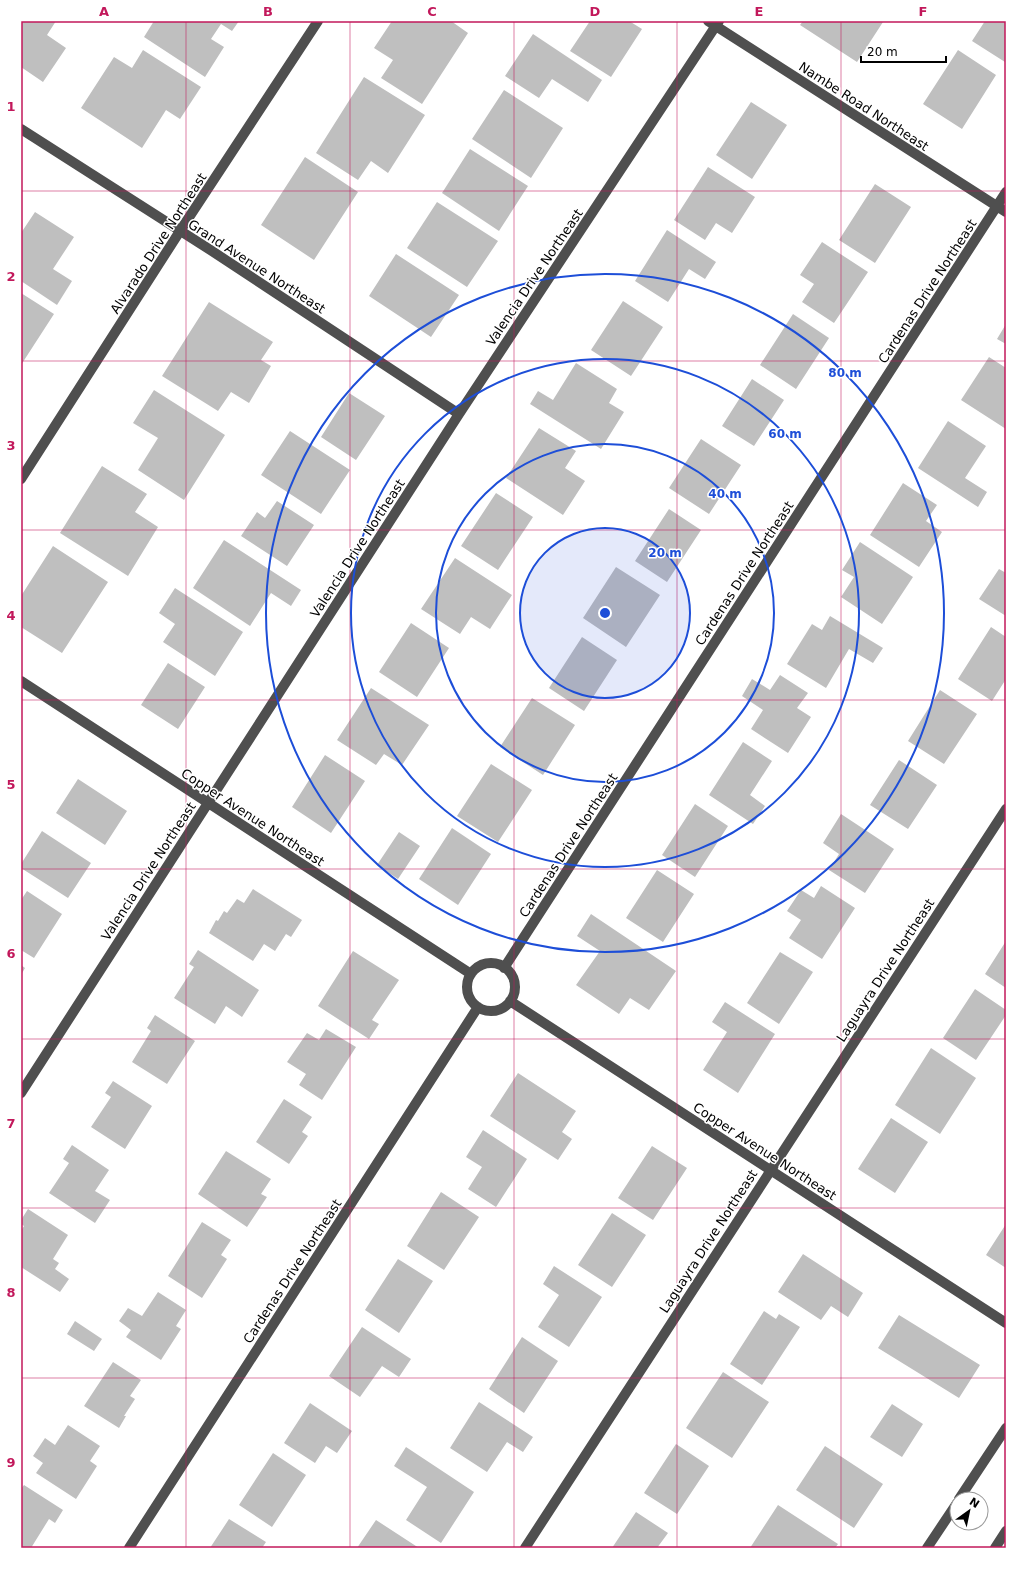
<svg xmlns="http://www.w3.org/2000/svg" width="1027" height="1569" font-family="'DejaVu Sans',sans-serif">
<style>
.building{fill:#bfbfbf}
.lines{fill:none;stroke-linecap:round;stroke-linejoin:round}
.minor{stroke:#4f4f4f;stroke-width:10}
.grid{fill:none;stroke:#c2185b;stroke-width:1;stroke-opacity:0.55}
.ring{fill:none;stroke:#1d4ed8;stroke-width:2}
.labels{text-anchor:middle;stroke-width:3;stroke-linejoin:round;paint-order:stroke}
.street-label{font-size:13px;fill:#000;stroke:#fff}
.centre{fill:#1d4ed8;stroke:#fff;stroke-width:2}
.ring-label{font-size:12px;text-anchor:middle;font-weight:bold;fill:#1d4ed8;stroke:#fff;stroke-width:3;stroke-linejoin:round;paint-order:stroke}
.neatline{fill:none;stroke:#c2185b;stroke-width:1.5}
.grid-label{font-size:13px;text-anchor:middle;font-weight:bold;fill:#c2185b}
</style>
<rect width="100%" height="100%" fill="#fff"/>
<!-- building -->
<path class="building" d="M21 21H56L47 35 66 48 43 82 21 67Z
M154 21H239L232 31 221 24 211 39 224 47 205 77 144 37Z
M392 21H451L468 33 422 104 381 78 393 60 374 48Z
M590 21H629L642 29 611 77 570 51Z
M803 21H881L883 22 857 62 800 25Z
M985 21H1006L1005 62 972 41Z
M533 34 602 80 588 102 552 79 539 98 505 76Z
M143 50 201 87 180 119 166 110 142 148 81 108 114 57 132 68Z
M958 50 996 75 962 129 923 104Z
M364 77 425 115 388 173 371 161 358 180 316 153Z
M504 90 563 128 531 178 472 139Z
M751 102 787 125 752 179 716 155Z
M470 149 528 186 499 231 442 193Z
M305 157 358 192 314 260 261 225Z
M708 167 755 197 732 233 716 223 705 240 674 220Z
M875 184 911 207 875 263 839 240Z
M437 202 498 241 467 287 407 248Z
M35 212 74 237 53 269 72 281 57 305 21 281V233Z
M667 230 716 262 705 279 689 269 668 302 635 281Z
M822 242 868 272 834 323 802 302 814 284 800 275Z
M396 254 459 295 431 337 369 296Z
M21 293 54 314 21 365Z
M623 301 663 327 631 376 591 350Z
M209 302 273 342 261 360 271 366 249 403 231 392 218 411 162 376Z
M793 314 829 338 796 389 760 365Z
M1006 324V344L997 339Z
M989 357 1006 368V429L961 400Z
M576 363 617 389 609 403 624 412 601 449 530 404 538 391 553 400Z
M752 379 784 400 754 446 722 426Z
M154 390 225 435 184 500 138 470 158 438 133 423Z
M349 393 385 416 356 460 321 437Z
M948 421 986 446 965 478 987 492 978 507 918 468Z
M539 428 576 451 565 468 585 481 563 515 506 478Z
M290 431 350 470 321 514 261 475Z
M701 439 741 465 709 514 669 488Z
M102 466 147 494 135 512 158 527 128 576 60 533Z
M903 483 937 505 926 521 942 532 919 567 870 535Z
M496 493 533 517 498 570 461 546Z
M277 501 314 525 287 566 241 536 257 512 265 518Z
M669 509 701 530 667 582 635 561Z
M224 540 301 590 291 606 271 593 250 626 193 588Z
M860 542 913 577 882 624 841 597 854 577 842 570Z
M53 546 108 582 62 653 21 627V596Z
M455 558 512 595 490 629 471 617 460 634 421 609Z
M616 567 660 595 626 647 583 618Z
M999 569 1006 573V616L979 599Z
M175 588 243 632 215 676 163 642 175 624 159 613Z
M830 616 883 648 873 663 849 649 826 688 787 664 812 624 822 630Z
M411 623 449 648 417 697 379 672Z
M991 627 1006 637V679L992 701 958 679Z
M582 637 617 660 584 711 549 688Z
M168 663 205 687 178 729 141 705Z
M780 675 808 693 797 708 811 717 788 753 751 729 763 710 742 696 752 679 770 690Z
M371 688 429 725 402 765 384 754 376 765 337 740Z
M940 690 977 714 944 764 908 741Z
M532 698 575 725 543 775 500 747Z
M743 742 772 761 750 795 765 806 753 824 709 795Z
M325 755 365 781 331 833 292 807Z
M899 760 937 785 908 829 870 805Z
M491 764 532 790 498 842 457 816Z
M78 779 127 811 105 845 56 813Z
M695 804 728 826 695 877 662 855Z
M841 814 894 849 865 893 829 870 839 854 823 843Z
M452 828 491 854 458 905 419 879Z
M42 831 91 863 68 898 21 868V864Z
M399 832 420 846 398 879 377 865Z
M657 870 694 894 663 942 626 918Z
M821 886 855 908 822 959 789 938 801 920 787 911 801 890 814 898Z
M253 889 302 920 291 937 286 934 275 951 264 944 253 961 209 933 216 920 218 921 224 911 227 913 237 899 244 903Z
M27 891 62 914 34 958 21 950V900Z
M591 914 676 971 649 1010 630 998 619 1014 576 985 600 951 577 936Z
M1006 941V988L985 974Z
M198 950 259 990 242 1017 226 1006 215 1024 174 998 194 967 189 964Z
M353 951 399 980 372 1020 379 1024 369 1039 318 1006Z
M780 952 813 972 779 1024 747 1003Z
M21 965 25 968 21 975Z
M975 989 1006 1010V1015L976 1060 943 1038Z
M725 1002 775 1034 738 1093 703 1070 727 1032 712 1022Z
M155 1015 195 1041 167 1084 132 1062 151 1031 147 1028Z
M326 1029 356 1047 322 1100 299 1085 306 1074 287 1062 307 1033 319 1040Z
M931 1048 976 1078 940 1134 895 1105Z
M518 1073 576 1111 562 1132 572 1139 558 1160 490 1116Z
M113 1081 152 1106 125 1149 91 1127 111 1097 105 1093Z
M284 1099 312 1117 302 1132 308 1136 289 1164 256 1142Z
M891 1118 928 1142 895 1193 858 1169Z
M483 1130 527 1159 496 1207 468 1189 482 1167 466 1157Z
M72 1145 109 1170 95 1191 110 1200 95 1223 49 1193 69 1163 63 1159Z
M652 1146 687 1168 653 1220 618 1198Z
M226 1151 271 1179 261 1194 267 1197 247 1227 198 1194Z
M441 1192 479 1217 444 1270 407 1246Z
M28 1209 68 1235 53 1259 59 1263 55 1269 69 1279 60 1292 21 1267V1231L24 1226 21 1224V1220Z
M612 1213 646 1235 612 1287 578 1265Z
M202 1222 231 1240 221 1255 227 1259 202 1298 168 1276Z
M1006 1224V1268L986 1255Z
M803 1254 863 1293 848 1317 831 1306 821 1320 778 1292Z
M398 1259 433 1281 399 1333 365 1310Z
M554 1266 602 1297 569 1347 538 1327 559 1295 543 1284Z
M158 1292 186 1310 176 1326 181 1329 161 1360 126 1337 131 1330 119 1321 128 1308 142 1316Z
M764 1311 776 1319 779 1314 800 1327 762 1385 730 1364Z
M899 1315 980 1365 959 1398 878 1348Z
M75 1321 102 1339 94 1351 67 1334Z
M362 1327 411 1359 399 1377 382 1366 360 1397 329 1376Z
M522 1337 558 1361 524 1413 489 1389Z
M113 1362 141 1380 130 1396 135 1399 124 1416H126L119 1428 84 1406Z
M723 1372 769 1402 732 1458 686 1428Z
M479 1402 533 1437 523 1452 507 1442 487 1472 450 1448Z
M310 1403 352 1431 337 1453 326 1446 315 1463 284 1443Z
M892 1404 923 1424 902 1457 870 1437Z
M68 1425 100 1446 90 1461 97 1466 76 1499 36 1473 43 1463 33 1456 45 1438 55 1445Z
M676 1444 709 1466 677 1514 644 1493Z
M825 1446 883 1484 854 1528 796 1490Z
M406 1447 474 1492 441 1543 406 1520 427 1487 394 1466Z
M273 1453 306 1475 272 1527 239 1505Z
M24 1485 63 1510 55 1523 49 1519 31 1548H25L21 1546V1489Z
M778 1505 838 1544 835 1548H750Z
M636 1512 668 1533 657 1548H612Z
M229 1519 266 1542 262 1548H210Z
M376 1520 419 1548H357Z"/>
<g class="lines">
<!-- minor -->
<path class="minor" d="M708 21 1006 212
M21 129 212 251 459 414
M21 479 180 231 318 21
M21 681 471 974
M467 987a24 24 0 1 1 48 0a24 24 0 1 1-48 0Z
M504 968 1006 192
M510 1001 1006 1323
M21 1093 459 414 719 21
M959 1499 1006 1428
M129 1548 478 1007
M525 1548 1006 809
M927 1548 957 1503
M995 1548 1006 1531"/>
</g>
<!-- grid -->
<path class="grid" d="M186 21V1548M350 21V1548M514 21V1548M677 21V1548M841 21V1548M21 191H1006M21 361H1006M21 530H1006M21 700H1006M21 869H1006M21 1039H1006M21 1208H1006M21 1378H1006"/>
<!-- distance rings -->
<circle cx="605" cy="613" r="85" fill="#1d4ed8" fill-opacity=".12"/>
<g class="ring">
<circle cx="605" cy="613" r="85"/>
<circle cx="605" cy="613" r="169"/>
<circle cx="605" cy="613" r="254"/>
<circle cx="605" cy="613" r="339"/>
</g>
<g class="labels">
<!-- street labels -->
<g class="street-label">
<text transform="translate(864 106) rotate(33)" y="5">Nambe Road Northeast</text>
<text transform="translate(158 243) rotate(-57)" y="5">Alvarado Drive Northeast</text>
<text transform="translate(257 266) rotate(33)" y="5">Grand Avenue Northeast</text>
<text transform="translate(534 277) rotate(-56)" y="5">Valencia Drive Northeast</text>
<text transform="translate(927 291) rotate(-57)" y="5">Cardenas Drive Northeast</text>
<text transform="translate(357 548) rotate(-57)" y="5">Valencia Drive Northeast</text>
<text transform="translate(744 573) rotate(-57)" y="5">Cardenas Drive Northeast</text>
<text transform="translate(253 817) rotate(33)" y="5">Copper Avenue Northeast</text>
<text transform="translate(568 845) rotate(-57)" y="5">Cardenas Drive Northeast</text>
<text transform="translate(148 871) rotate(-57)" y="5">Valencia Drive Northeast</text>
<text transform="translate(885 970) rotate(-57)" y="5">Laguayra Drive Northeast</text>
<text transform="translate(765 1151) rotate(33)" y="5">Copper Avenue Northeast</text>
<text transform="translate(708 1241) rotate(-57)" y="5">Laguayra Drive Northeast</text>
<text transform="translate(292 1271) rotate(-57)" y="5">Cardenas Drive Northeast</text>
</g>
</g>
<circle cx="605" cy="613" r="6" class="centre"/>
<g class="ring-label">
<text x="845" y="377">80 m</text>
<text x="785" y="438">60 m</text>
<text x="725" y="498">40 m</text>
<text x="665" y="557">20 m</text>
</g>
<!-- border -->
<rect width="1027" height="1569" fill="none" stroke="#ffffff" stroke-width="44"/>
<!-- north arrow -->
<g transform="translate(969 1511) rotate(33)"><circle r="19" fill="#ffffff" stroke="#999999"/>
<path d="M0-3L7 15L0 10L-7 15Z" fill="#000000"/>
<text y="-6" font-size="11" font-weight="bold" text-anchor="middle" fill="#000000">N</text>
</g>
<!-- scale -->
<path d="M861 56v6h85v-6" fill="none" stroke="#000000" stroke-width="2"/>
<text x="867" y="56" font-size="12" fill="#000000" stroke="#ffffff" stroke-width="3" paint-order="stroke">20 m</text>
<rect x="22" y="22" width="983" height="1525" class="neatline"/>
<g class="grid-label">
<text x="104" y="16">A</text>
<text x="268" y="16">B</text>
<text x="432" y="16">C</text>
<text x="595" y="16">D</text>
<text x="759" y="16">E</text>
<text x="923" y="16">F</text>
<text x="11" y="111">1</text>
<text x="11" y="281">2</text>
<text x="11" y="450">3</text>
<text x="11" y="620">4</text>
<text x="11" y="789">5</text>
<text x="11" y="958">6</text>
<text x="11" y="1128">7</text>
<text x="11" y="1297">8</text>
<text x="11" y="1467">9</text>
</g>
</svg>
